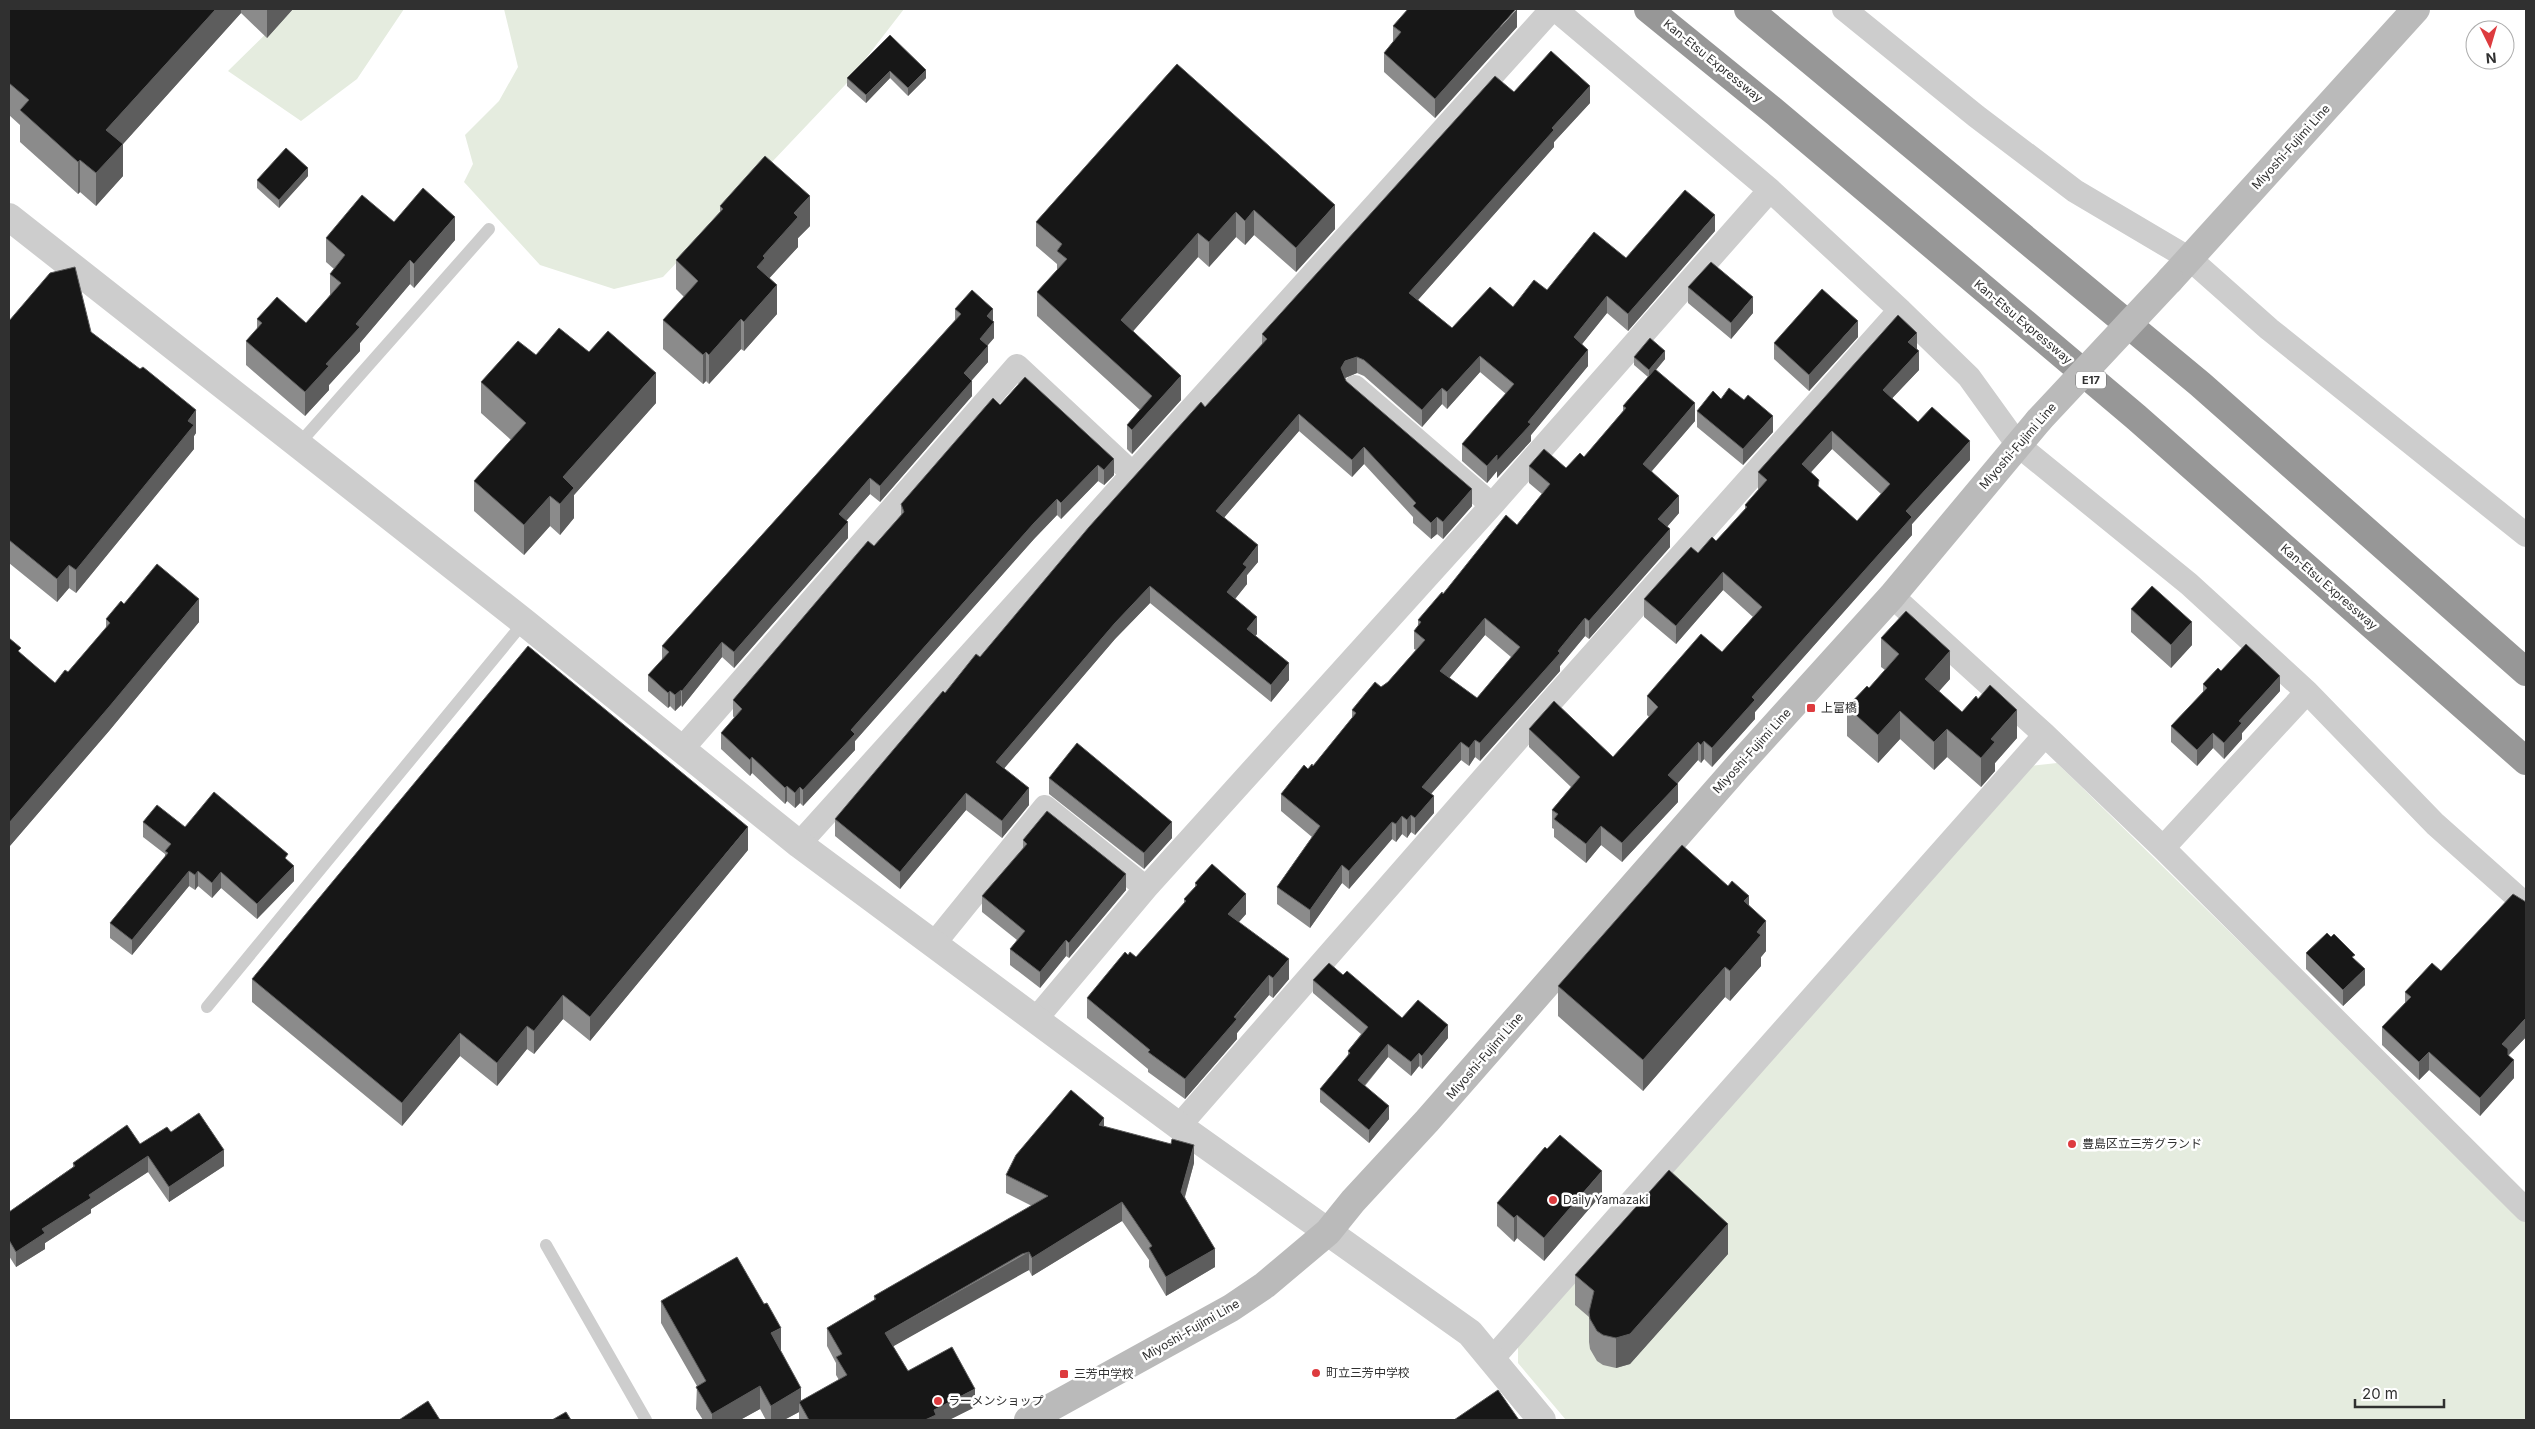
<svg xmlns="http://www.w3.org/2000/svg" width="2535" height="1429" font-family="Inter,'Noto Sans JP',sans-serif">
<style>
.green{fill:#e5ecdf}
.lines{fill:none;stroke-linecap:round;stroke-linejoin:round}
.service{stroke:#cdcdcd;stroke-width:12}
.minor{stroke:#cdcdcd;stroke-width:24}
.tertiary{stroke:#cdcdcd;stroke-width:28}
.secondary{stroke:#bababa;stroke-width:28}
.motorway{stroke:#979797;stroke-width:28}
.secondary-bridge{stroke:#bababa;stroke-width:28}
.wall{fill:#8b8b8b;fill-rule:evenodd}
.shaded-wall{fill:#5d5d5d}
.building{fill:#171717;stroke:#5d5d5d;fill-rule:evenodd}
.poi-dot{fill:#dd3b3e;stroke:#fff;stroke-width:2}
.labels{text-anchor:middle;stroke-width:5;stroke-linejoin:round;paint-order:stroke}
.shield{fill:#fff;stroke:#6e6e6e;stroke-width:1}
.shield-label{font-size:11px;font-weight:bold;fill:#303030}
.street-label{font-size:12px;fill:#303030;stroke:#fff}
.poi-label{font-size:12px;fill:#303030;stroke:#fff;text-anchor:start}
</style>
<rect width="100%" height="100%" fill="#fff"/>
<!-- green -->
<path class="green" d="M291 9H404L357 79 301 121 228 71Z
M504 9H904L846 84 663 277 614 289 540 265 464 182 473 164 465 135 499 101 518 67Z
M2057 763 2526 1222V1420H1566L1518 1363V1344L2030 766Z"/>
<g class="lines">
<!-- service -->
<path class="service" d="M298 445 489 229
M207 1007 524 622
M546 1245 646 1420"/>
<!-- minor -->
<path class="minor" d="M1555 9 1770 190 1900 310 1969 377 2018 445 2189 584 2307 692 2435 824 2526 905
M1844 9 1976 116 2075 191 2190 259 2269 329 2526 535
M1355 387 1492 505
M1892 596 2045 735 2163 848 2526 1210
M682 749 1017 366 1134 475
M799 844 1552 9
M2163 848 2307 692
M933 945 1045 807 1146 888
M1035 1020 1146 888 1492 505 1770 190
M1179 1126 1538 716 1900 310
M1492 1359 2045 735"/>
<!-- tertiary -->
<path class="tertiary" d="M9 217 524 622 799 844 1179 1126 1470 1333 1542 1420"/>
<!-- secondary -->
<path class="secondary" d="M2170 280 2416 9
M1028 1420 1231 1308 1265 1285 1328 1232 1353 1201 1427 1121 1738 766 1892 596 2039 420"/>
<!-- motorway -->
<path class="motorway" d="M1648 9 1776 113 2136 417 2526 761
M1748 9 2200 384 2526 672"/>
<!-- secondary-bridge -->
<path class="secondary-bridge" d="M2039 420 2170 280"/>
</g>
<!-- wall -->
<path class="wall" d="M9 9H293L267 38 241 13 123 144V176L96 206 80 192 78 194 20 142V125L9 115Z
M1393 26 1517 27 1435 118 1384 72V53L1393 42Z
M890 35 926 78 908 96 890 78 866 103 847 86V78Z
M1177 64 1335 229 1296 272 1254 235 1245 245 1236 237 1209 267 1198 257 1133 331 1181 400 1132 454 1127 449V425L1140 410 1037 316V292L1057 270V264L1036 246V222Z
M1514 92 1590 103 1554 142V147L1418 300 1452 328 1513 307 1547 290 1626 258 1715 231 1628 331 1607 313 1582 344 1588 366 1531 435V441L1497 478V471L1487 483 1462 461V444L1506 394 1480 372 1447 409 1442 404 1422 427 1364 376 1357 373 1345 378 1346 381 1472 506 1443 539 1437 534 1431 539 1413 523V517L1364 464 1352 477 1299 431 1224 517 1258 562 1247 575V584L1235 599 1257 634 1255 636 1289 680 1271 702 1150 603 1115 639 1004 768 1029 805 1002 838 966 810 900 889 835 836V819L945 693 980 657 1205 407 1262 344V334Z
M308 176 279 208 257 188V180Z
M720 206 810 226 798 238V247L769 278 777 314 744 351 741 349 709 384 706 381 703 384 663 349V320L684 297 676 289V260L720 212Z
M394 222 455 240 414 288 410 284 360 343V351L329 385V390L305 416 246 365V341L257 329V319L306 323 330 295V274L334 269 326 262V238Z
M1688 287 1753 313 1731 339 1688 303Z
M955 309 993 321 994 338 987 346 988 362 972 380V396L880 502 870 494 846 521 848 538 734 668 722 657 682 707 681 705 675 711 670 706 668 708 648 691V675L662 660V646L955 320Z
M9 321 91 332 196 433 194 436V449L76 593 69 588 57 602 9 563Z
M1858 337 1809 391 1774 359V343Z
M1917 350 1919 370 1892 398 1918 422 1970 460 1912 524V535L1755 712V719L1712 767 1704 759 1701 763 1698 760 1677 784 1678 802 1622 862 1601 845 1586 863 1554 837V829L1552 828V810L1571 787 1529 747V729L1613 757 1649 717 1647 715V696L1722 652 1753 617 1723 590 1676 644 1644 617V599L1698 553 1716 541 1745 509V505L1758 490V472ZM1832 449 1881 494 1857 521 1819 487 1811 472Z
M589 352 656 403 574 495V518L560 535 550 526 524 555 474 511V481L511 440 481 413V382L536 355Z
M1634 357 1665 359 1656 370 1695 421 1652 471 1679 513 1667 527 1670 547 1589 639 1585 636 1560 666V671L1480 761 1475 757 1469 766 1461 760 1431 794 1434 813 1415 835 1411 832 1407 838 1402 834 1396 842 1392 839 1349 889 1342 883 1310 928 1277 904V887L1312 837 1281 811V794L1308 769 1313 766 1352 718V710L1388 682 1416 650 1414 649V631L1418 626V620L1443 594 1517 525 1542 494 1529 483V466L1566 468 1584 457 1623 411V406L1648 377 1634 365ZM1485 635 1511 657 1477 698 1449 678Z
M1721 399 1773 432 1743 465 1697 427V411Z
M1000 405 1114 475 1104 485 1098 481 1061 519 1057 515 1034 539 855 741V750L803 806 800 803 795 808 787 801 785 804 752 773 750 776 721 749V733L734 718 733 716V700L874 546 901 515V504Z
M124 604 199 622 109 731 9 847V638L21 654 55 683 68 672 106 628V619Z
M2131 609 2192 645 2171 668 2131 632Z
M1881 638 1950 679 1939 691 1962 712 2017 738 1995 763V771L1981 787 1947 757 1934 770 1900 739 1878 763 1847 736V707L1869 688 1885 670 1881 667Z
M2221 671 2280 691 2242 733V739L2224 759 2213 748 2197 766 2171 742V726L2203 692V684Z
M1049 778 1172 838 1144 869 1049 794Z
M143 822 185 827 288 861 294 881 257 919 221 888 212 898 198 886 195 890 189 886 132 955 110 938V923L165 857V854L143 837Z
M1023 840 1126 890 1069 958 1066 956 1040 988 1010 965V949L1017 940 982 912V896L1023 848Z
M748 850 590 1041 563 1019 534 1054 527 1049 497 1086 460 1056 402 1126 252 1002V979Z
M1195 883 1246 914 1239 922 1289 979 1273 998 1269 995 1237 1033V1039L1185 1099 1148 1072V1069L1087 1018V998L1128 955 1136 957 1184 903V899L1195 887Z
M1749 905 1766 951 1761 957V966L1730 1001 1725 997 1643 1091 1558 1016V986Z
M2306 953 2365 985 2343 1006 2306 969Z
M2441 971 2526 1037 2509 1055 2514 1078 2480 1116 2429 1070 2419 1080 2382 1045V1027L2405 1003V992Z
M1343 975 1402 1018 1448 1038 1422 1069 1419 1066 1411 1076 1388 1057 1365 1086 1389 1119 1369 1143 1320 1102V1089L1348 1056V1051L1361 1034 1313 993V980Z
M1104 1126 1194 1163 1185 1197 1215 1267 1166 1296 1149 1267V1260L1122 1221 1032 1276 1029 1270 1022 1273 893 1346 908 1371 975 1407 949 1420H799V1412L784 1420H766L760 1409 740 1420H703L696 1409 697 1386 661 1323V1301L781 1350H780L801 1401 839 1380 836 1375V1363L827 1346V1328L874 1300V1296L1032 1206 1006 1193V1175Z
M171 1132 224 1166 169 1202 148 1172 91 1209V1213L45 1243V1249L16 1267 9 1256V1212L73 1167V1163L140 1144Z
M1602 1194 1544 1261 1517 1238 1514 1242 1497 1226V1203Z
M1728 1254 1630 1364 1616 1368 1603 1365 1597 1361 1590 1349 1589 1342V1317L1575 1305V1275Z"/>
<!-- shaded-wall -->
<path class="shaded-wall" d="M216 9H241V13L123 144V176L96 206V173L106 130Z
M267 9H293L267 38Z
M1517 9V27L1435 118V99Z
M926 70V78L908 96V88Z
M890 71V78L866 103V95Z
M1590 86V103L1554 142V147L1409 310V293L1552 128Z
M80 160V192L78 194V162Z
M308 168V176L279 208V200Z
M810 196V226L798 238V247L765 283 757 267 763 256 794 213Z
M1335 205V229L1296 272V248Z
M1254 210V235L1245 245V221Z
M1236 212V237L1209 267V242Z
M1715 215V231L1628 331V314Z
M455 217V240L414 288V264Z
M1198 233V257L1121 345V320Z
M410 260V284L360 343V351L329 385V390L305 416V392L356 324Z
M777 285V314L744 351V322Z
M1607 296V313L1574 354V337Z
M1753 297V313L1731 339V323Z
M993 309V323L994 322V338L980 354V339L987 316Z
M741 319V349L709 384V355Z
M1858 321V337L1809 391V375Z
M1917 333V351L1908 342Z
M988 346V362L964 389V373Z
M1588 350V366L1531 435V441L1497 478V471L1487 483V466L1528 422Z
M1665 351V359L1649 378V370Z
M1919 351V370L1883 408V390Z
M706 352V381L703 384V355Z
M1480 356V372L1447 409V392Z
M1357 357V373L1345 378 1341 368 1345 361Z
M656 373V403L574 495V518L560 535V504L563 477Z
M1181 376V400L1132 454V430Z
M972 381V396L880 502V486Z
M1442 388V404L1422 427V410Z
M1695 403V421L1643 481V464Z
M196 410V433L194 436V449L76 593V570Z
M1299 414V431L1216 527V511Z
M1773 416V432L1743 465V449Z
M1832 431V449L1802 482V464Z
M1970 441V460L1912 524V535L1755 712V719L1712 767V748L1752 697 1906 511Z
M1364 447V464L1352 477V460Z
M1114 459V475L1104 485V470Z
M1098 465V481L1061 519V503Z
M870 478V494L839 529V514Z
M1472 489V506L1443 539V522Z
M550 496V526L524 555V525Z
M1679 496V513L1658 537V519Z
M1057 499V515L1034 539 855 741V750L803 806V790L851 730 1034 523Z
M1437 517V534L1431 539V523Z
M848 522V538L734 668V652Z
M1670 529V547L1589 639V621Z
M1258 545V562L1247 575V584L1227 609V592L1243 564Z
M69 565V588L57 602V579Z
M1723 572V590L1676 644V626Z
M1150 586V603L1115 639 996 778V762L1115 623Z
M199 599V622L109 731 9 847V823Z
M1257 617V634L1247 646V629Z
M1485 618V635L1440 689V671Z
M1585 618V636L1560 666V671L1480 761V743Z
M2192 622V645L2171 668V645Z
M722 642V657L682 707V691Z
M1950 651V679L1925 707V679Z
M1289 663V680L1271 702V685Z
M2280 676V691L2242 733V739L2224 759V743L2239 721Z
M681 690V705L675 711V695Z
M670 691V706L668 708V693Z
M2017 710V738L1995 763V771L1981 787V758L1991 739Z
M1900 711V739L1878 763V735Z
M1947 729V757L1934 770V742Z
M2213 733V748L2197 766V750Z
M1475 740V757L1469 766V748Z
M1704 741V759L1701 763V745Z
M1461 742V760L1422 804V787Z
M1698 742V760L1668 794V775Z
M752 757V773L750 776V760Z
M1678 784V802L1622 862V843Z
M787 786V801L785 804V788Z
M800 787V803L795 808V793Z
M1029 788V805L1002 838V821Z
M966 793V810L900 889V872Z
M1434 796V813L1415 835V818Z
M1411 815V832L1407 838V820Z
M1402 816V834L1396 842V824Z
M1172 822V838L1144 869V853Z
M1392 822V839L1349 889V871Z
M1601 826V845L1586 863V844Z
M748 827V850L590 1041V1017Z
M1342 865V883L1310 928V910Z
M294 866V881L257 919V904Z
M189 871V886L132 955V940Z
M198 871V886L195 890V875Z
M221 872V888L212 898V883Z
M1126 874V890L1069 958V943Z
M1246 894V914L1228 934V914Z
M1749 896V926L1744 901Z
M1766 921V951L1761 957V966L1730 1001V971L1757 932Z
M1066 940V956L1040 988V972Z
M1289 959V979L1273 998V978Z
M1725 967V997L1643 1091V1060Z
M2365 969V985L2343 1006V990Z
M1269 975V995L1237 1033V1039L1185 1099V1079Z
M563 995V1019L534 1054V1031Z
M2526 1018V1037L2502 1062V1044Z
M1448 1025V1038L1422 1069V1056Z
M527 1026V1049L497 1086V1063Z
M460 1033V1056L402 1126V1103Z
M1388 1044V1057L1358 1093V1080Z
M2429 1052V1070L2419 1080V1062Z
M1419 1053V1066L1411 1076V1062Z
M2514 1060V1078L2480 1116V1098Z
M1389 1106V1119L1369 1143V1130Z
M1104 1118V1136L1099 1125Z
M1194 1145V1163L1181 1210V1192Z
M224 1150V1166L169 1202V1187Z
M148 1156V1172L91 1209V1213L45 1243V1249L16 1267V1252L42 1229 89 1195Z
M1602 1171V1194L1544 1261V1238Z
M1122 1202V1221L1032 1276V1258Z
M1517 1215V1238L1514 1242V1218Z
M1728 1224V1254L1630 1364 1616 1368V1338Z
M1215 1249V1267L1166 1296V1277Z
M1029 1252V1270L885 1351V1333Z
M781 1328V1350L771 1356V1333Z
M760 1386V1409L740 1420H712V1414Z
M801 1388V1406L799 1402V1412L784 1420H771V1406Z
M975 1389V1407L949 1420H925L934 1410Z"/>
<!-- building -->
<path class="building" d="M9 9H216L106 130 123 144 96 173 80 160 78 162 20 110 29 100 9 83Z
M1408 9H1516L1435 99 1384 53 1401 32 1393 26Z
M890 35 926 70 908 88 890 71 866 95 847 78Z
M1551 51 1590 86 1552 128 1554 130 1409 293 1452 328 1490 287 1513 307 1534 280 1547 290 1594 232 1626 258 1685 190 1715 215 1628 314 1607 296 1574 337 1588 350 1528 422 1531 424 1497 461V455L1487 466 1462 444 1514 384 1480 356 1447 392 1442 388 1422 410 1364 360 1357 357 1345 361 1341 368 1346 381 1472 489 1443 522 1437 517 1431 523 1413 506 1416 503 1364 447 1352 460 1299 414 1216 511 1258 545 1243 564 1247 567 1227 592 1257 617 1247 629 1289 663 1271 685 1150 586 1115 623 996 762 1029 788 1002 821 966 793 900 872 835 819 943 691 945 693 976 654 980 657 1089 527 1201 402 1205 407 1267 339 1262 334 1495 76 1514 92Z
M1177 64 1335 205 1296 248 1254 210 1245 221 1236 212 1209 242 1198 233 1121 320 1181 376 1132 430 1127 425 1152 396 1037 292 1067 259 1057 251 1062 244 1036 222Z
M286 148 308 168 279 200 257 180Z
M765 156 810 196 794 213 798 217 763 256 765 258 757 267 777 285 744 322 741 319 709 355 706 352 703 355 663 320 698 281 676 260 723 209 720 206Z
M423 188 455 217 414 264 410 260 356 324 360 327 326 364 329 366 305 392 246 341 262 323 257 319 277 297 306 323 341 283 330 274 345 255 326 238 362 195 394 222Z
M1711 262 1753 297 1731 323 1688 287Z
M75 267 91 332 140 369 143 367 196 410 188 421 194 425 76 570 69 565 57 579 9 540V321L50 273Z
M1822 289 1858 321 1809 375 1774 343Z
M972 290 993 309 987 316 994 322 980 339 988 346 964 373 972 381 880 486 870 478 839 514 848 522 734 652 722 642 682 691 681 690 675 695 670 691 668 693 648 675 669 652 662 646 961 314 955 309Z
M1898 315 1917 333 1908 342 1919 351 1883 390 1918 422 1932 407 1970 441 1906 511 1912 517 1752 697 1755 700 1712 748 1704 741 1701 745 1698 742 1668 775 1678 784 1622 843 1601 826 1586 844 1554 819 1558 814 1552 810 1580 777 1529 729 1554 701 1613 757 1658 707 1647 696 1701 634 1722 652 1762 607 1723 572 1676 626 1644 599 1691 547 1698 553 1712 537 1716 541 1747 507 1745 505 1767 480 1758 472ZM1832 431 1890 484 1857 521 1818 486 1819 480 1802 464Z
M559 328 589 352 608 331 656 373 563 477 574 488 560 504 550 496 524 525 474 481 526 423 481 382 518 341 536 355Z
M1650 338 1665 351 1649 370 1634 357Z
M1655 369 1695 403 1643 464 1679 496 1658 519 1670 529 1589 621 1585 618 1558 651 1560 653 1480 743 1475 740 1469 748 1461 742 1422 787 1434 796 1415 818 1411 815 1407 820 1402 816 1396 824 1392 822 1349 871 1342 865 1310 910 1277 887 1320 826 1281 794 1304 765 1308 769 1312 764 1313 766 1356 713 1352 710 1375 682 1381 687 1388 682 1425 640 1414 631 1421 622 1418 620 1442 592 1443 594 1506 515 1517 525 1550 484 1529 466 1544 449 1566 468 1580 453 1584 457 1626 408 1623 406ZM1485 618 1520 647 1477 698 1440 671Z
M1025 377 1114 459 1104 470 1098 465 1061 503 1057 499 1034 523 851 730 855 734 803 790 800 787 795 793 787 786 785 788 752 757 750 760 721 733 742 709 733 700 868 541 874 546 904 512 901 504 993 398 1000 405Z
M1729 388 1744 400 1748 395 1773 416 1743 449 1697 411 1713 391 1721 399Z
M157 564 199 599 109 707 9 823V638L21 648 18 651 55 683 65 670 68 672 110 623 106 619 121 601 124 604Z
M2152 586 2192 622 2171 645 2131 609Z
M1906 611 1950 651 1925 679 1962 712 1976 696 1978 699 1990 685 2017 710 1991 739 1995 742 1981 758 1947 729 1934 742 1900 711 1878 735 1847 707 1867 686 1869 688 1899 654 1881 638Z
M2246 644 2280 676 2239 721 2242 723 2224 743 2213 733 2197 750 2171 726 2207 688 2203 684 2218 668 2221 671Z
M528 646 748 827 590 1017 563 995 534 1031 527 1026 497 1063 460 1033 402 1103 252 979Z
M1077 743 1172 822 1144 853 1049 778Z
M214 792 288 854 285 858 294 866 257 904 221 872 212 883 198 871 195 875 189 871 132 940 110 923 168 853 165 851 171 844 143 822 157 805 185 827Z
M1047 811 1126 874 1069 943 1066 940 1040 972 1010 949 1025 931 982 896 1027 844 1023 840Z
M1682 845 1728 886 1732 881 1749 896 1744 901 1766 921 1757 932 1761 935 1730 971 1725 967 1643 1060 1558 986Z
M1212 864 1246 894 1228 914 1289 959 1273 978 1269 975 1234 1017 1237 1019 1185 1079 1148 1052 1150 1050 1087 998 1125 952 1128 955 1130 952 1136 957 1186 901 1184 899 1197 885 1195 883Z
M2513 894 2526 902V1018L2502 1044 2508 1049V1055L2514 1060 2480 1098 2429 1052 2419 1062 2382 1027 2411 997 2405 992 2432 963 2441 971Z
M2327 933 2331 937 2334 934 2355 955 2352 957 2365 969 2343 990 2306 953Z
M1329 963 1343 975 1347 971 1402 1018 1418 1000 1448 1025 1422 1056 1419 1053 1411 1062 1388 1044 1358 1080 1389 1106 1369 1130 1320 1089 1350 1053 1348 1051 1368 1027 1313 980Z
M1071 1090 1104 1118 1099 1125 1171 1144 1172 1139 1194 1145 1181 1192 1215 1249 1166 1277 1149 1248 1152 1246 1122 1202 1032 1258 1029 1252 1022 1254 885 1333 908 1371 952 1347 975 1389 934 1410 936 1415 925 1420H809L799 1402 847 1375 836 1357 842 1354 827 1328 876 1299 874 1296 1048 1196 1006 1175 1016 1155Z
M199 1113 224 1150 169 1187 148 1156 89 1195 91 1198 42 1229 45 1233 16 1252 9 1240V1212L75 1166 73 1163 127 1125 140 1144 167 1127 171 1132Z
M1560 1135 1602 1171 1544 1238 1517 1215 1514 1218 1497 1203 1545 1147 1547 1149Z
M1669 1170 1728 1224 1630 1334 1616 1338 1603 1335 1597 1331 1590 1319 1589 1312 1594 1291 1575 1275Z
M737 1257 764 1304 767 1303 781 1328 771 1333 801 1388 771 1406 760 1386 712 1414 696 1387 706 1381 661 1301Z
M1498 1390 1519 1420H1454Z
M428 1401 440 1420H399Z
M566 1412 571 1420H552Z"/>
<!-- markers -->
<g class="poi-dot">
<rect x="1806" y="703" width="10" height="10" rx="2.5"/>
<circle cx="2072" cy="1144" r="5"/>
<circle cx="1553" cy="1200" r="5"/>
<circle cx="1316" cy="1373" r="5"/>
<rect x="1059" y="1369" width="10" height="10" rx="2.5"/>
<circle cx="938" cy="1401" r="5"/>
</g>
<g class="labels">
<!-- shield labels -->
<rect class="shield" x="2076" y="371.5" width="30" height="17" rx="4"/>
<g class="shield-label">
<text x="2091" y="384">E17</text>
</g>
<!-- street labels -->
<g class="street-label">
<text transform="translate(1713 61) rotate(39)" y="4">Kan-Etsu Expressway</text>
<text transform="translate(2291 147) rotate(-48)" y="4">Miyoshi-Fujimi Line</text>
<text transform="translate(2023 322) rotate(40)" y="4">Kan-Etsu Expressway</text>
<text transform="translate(2018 446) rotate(-49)" y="4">Miyoshi-Fujimi Line</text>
<text transform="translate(2329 587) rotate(41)" y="4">Kan-Etsu Expressway</text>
<text transform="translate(1752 751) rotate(-48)" y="4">Miyoshi-Fujimi Line</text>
<text transform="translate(1485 1056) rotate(-49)" y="4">Miyoshi-Fujimi Line</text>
<text transform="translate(1191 1330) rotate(-30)" y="4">Miyoshi-Fujimi Line</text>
</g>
<!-- poi labels -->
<g class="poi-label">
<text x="1821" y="712">上富橋</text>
<text x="2082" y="1148">豊島区立三芳グランド</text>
<text x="1563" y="1204">Daily Yamazaki</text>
<text x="1326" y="1377">町立三芳中学校</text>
<text x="1074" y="1378">三芳中学校</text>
<text x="948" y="1405">ラーメンショップ</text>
</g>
</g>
<!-- border -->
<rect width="2535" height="1429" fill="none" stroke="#303030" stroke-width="20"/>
<!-- north arrow -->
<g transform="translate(2490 45) rotate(175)"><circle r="24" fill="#ffffff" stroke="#acacac"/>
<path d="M0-4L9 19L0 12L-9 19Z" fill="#dd3b3e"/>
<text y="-8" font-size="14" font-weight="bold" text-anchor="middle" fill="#303030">N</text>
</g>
<!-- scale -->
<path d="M2355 1399v8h89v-8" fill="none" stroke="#303030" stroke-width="2.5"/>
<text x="2362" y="1399" font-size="15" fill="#303030" stroke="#ffffff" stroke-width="4" paint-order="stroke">20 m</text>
</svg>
